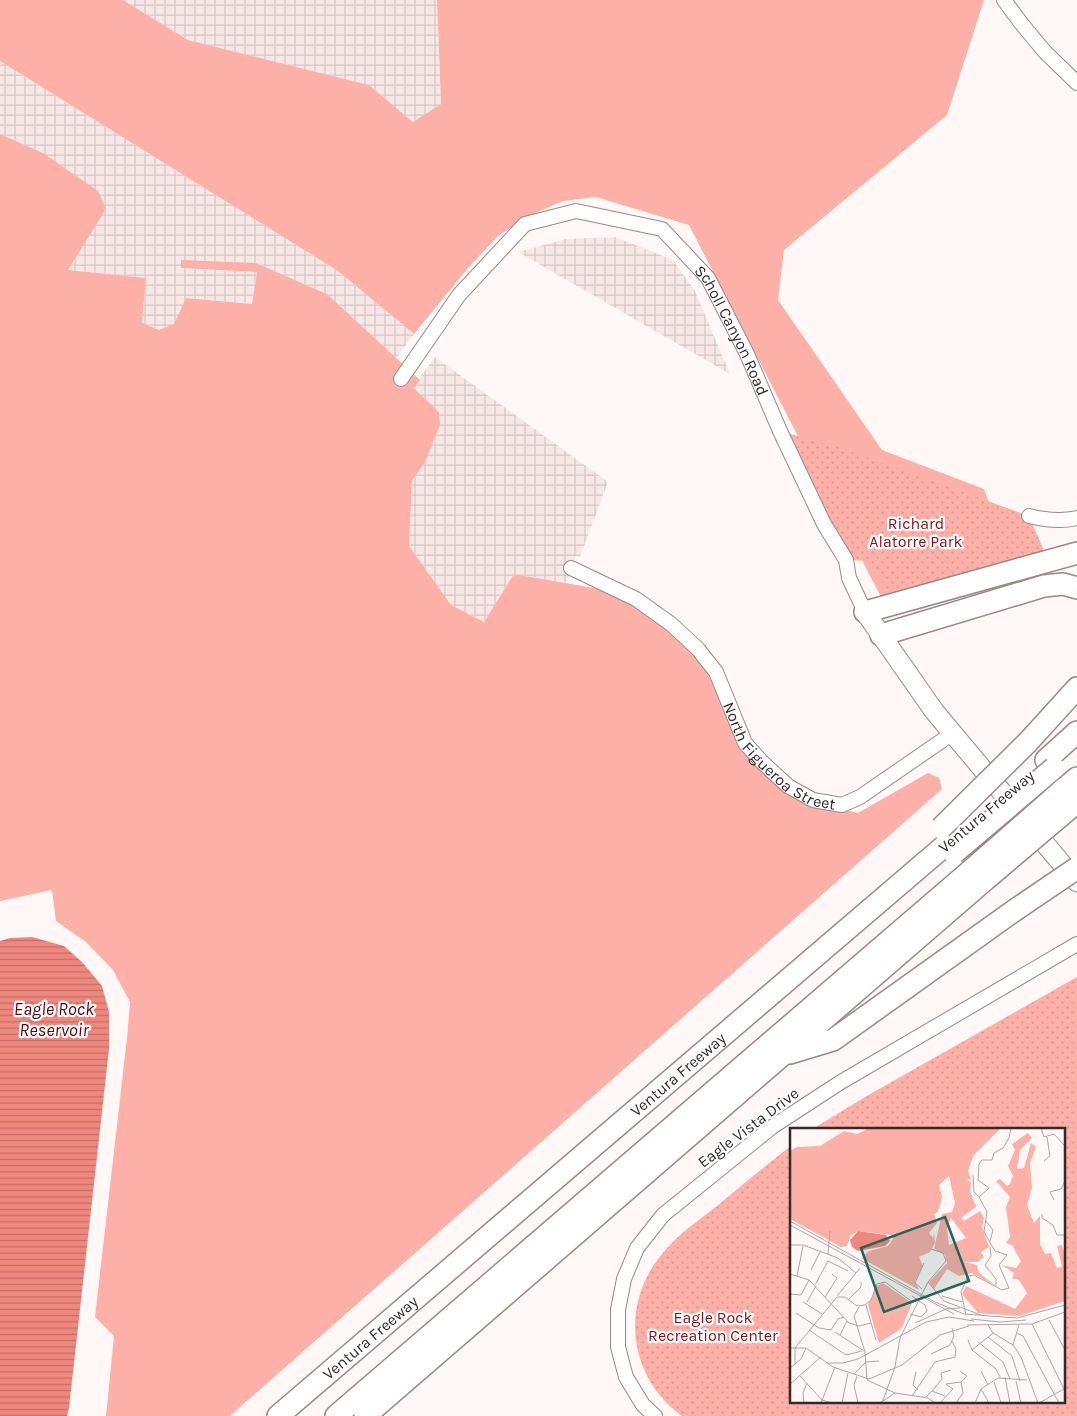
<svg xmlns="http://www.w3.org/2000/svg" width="1077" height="1416" font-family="Karla,sans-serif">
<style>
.industrial{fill:url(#industrial-grid)}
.grass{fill:#fcb0a7}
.park{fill:url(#park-dots)}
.water{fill:url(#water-rules)}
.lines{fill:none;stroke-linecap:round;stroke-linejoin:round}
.minor-casing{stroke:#988987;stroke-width:16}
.major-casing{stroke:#988987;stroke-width:21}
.highway-casing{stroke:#988987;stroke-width:24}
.minor{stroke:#fff;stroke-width:14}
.major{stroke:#fff;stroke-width:19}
.highway{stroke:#fff;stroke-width:21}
.highway-bridge-casing{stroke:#988987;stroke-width:24;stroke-linecap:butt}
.highway-bridge{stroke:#fff;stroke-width:21}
.labels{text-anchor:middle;stroke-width:4.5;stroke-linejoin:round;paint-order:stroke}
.street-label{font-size:16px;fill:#312a29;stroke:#fff}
.park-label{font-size:16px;fill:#8d0e14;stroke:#fff}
.water-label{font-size:18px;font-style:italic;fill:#630108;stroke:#fff}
.inset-road{fill:none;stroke:#ada6a5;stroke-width:1}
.view{fill:#226658;fill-opacity:0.15;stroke:#226658;stroke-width:2.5}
.inset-edge{fill:none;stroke:#312a29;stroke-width:2.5}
</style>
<defs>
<pattern id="industrial-grid" width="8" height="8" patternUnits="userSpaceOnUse" patternTransform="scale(1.25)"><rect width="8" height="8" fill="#f7e8e6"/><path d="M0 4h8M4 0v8" fill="none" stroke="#d4c7c5"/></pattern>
<pattern id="park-dots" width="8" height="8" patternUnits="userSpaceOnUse" patternTransform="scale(1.25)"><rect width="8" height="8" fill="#fcb0a7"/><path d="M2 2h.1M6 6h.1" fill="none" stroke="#d89890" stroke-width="1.8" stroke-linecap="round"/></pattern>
<pattern id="water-rules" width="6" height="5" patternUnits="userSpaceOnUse" patternTransform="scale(1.25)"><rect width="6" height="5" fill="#ef877e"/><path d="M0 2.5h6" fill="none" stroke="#c26f67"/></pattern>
</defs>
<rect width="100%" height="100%" fill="#fff8f7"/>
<!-- industrial -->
<path class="industrial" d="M123 0H437L441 104 413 122 369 85 188 40Z
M0 61 338 271 414 334 396 358 327 294 256 263 181 268 257 272 252 304 187 298 175 324 159 330 142 323 146 278 67 270 43 153 0 134Z
M615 237 673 260 695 291 730 374 518 252 566 239Z
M435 357 608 482 580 557 575 556 567 583 514 574 484 622 451 605 409 546 412 481 425 462 431 404 412 388Z"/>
<!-- grass -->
<path class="grass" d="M0 0H123L188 40 369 85 413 122 441 104 437 0H984L947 115 784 250 778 300 882 450 984 489 1009 561 881 597 689 225 596 197 563 201 533 214 499 235 468 268 414 334 338 271 0 61Z
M0 134 43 153 98 191 106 209 68 270 146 278 142 323 159 330 174 324 186 298 252 304 257 272 181 268V260L256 263 327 294 420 380 413 388 431 404 439 413 440 425 425 462 412 481 409 546 451 605 484 622 514 574 605 590 671 628 701 659 746 754 795 799 858 813 928 773 939 778 942 789 230 1416H106L114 1336 95 1317 127 1038 130 1002 113 970 86 942 56 921 52 890 0 901Z"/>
<!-- park -->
<path class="park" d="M780 431 844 449 1029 516 1046 555 981 580 886 589 871 561 846 560Z
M1077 977V1416H682C661 1401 646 1380 639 1355 628 1314 641 1274 671 1244 684 1230 702 1218 717 1206 742 1185 766 1165 791 1146V1402H1063V1130H811L865 1097Z"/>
<!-- water -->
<path class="water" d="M32 937 64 946 82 962 102 986 109 1012V1049L69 1408 67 1416H0V941L10 938Z"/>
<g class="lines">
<defs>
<g id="minor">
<path d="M1004 0 1021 23 1045 52 1077 83"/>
<path id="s1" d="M401 379 459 295 525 224 576 211 662 229 708 278 747 354 780 431 824 524 846 560 849 578 865 612"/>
<path d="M1029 516C1045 520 1060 522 1077 518"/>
<path id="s2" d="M571 568 636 599 671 624 698 649 716 672 745 743 762 762 788 786 813 800 842 805 860 797 953 733"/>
<path d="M655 1416 643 1405 626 1377 618 1347V1310L624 1279 637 1248 663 1215 772 1127 801 1108 841 1082 1077 944"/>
</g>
<path id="major" d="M865 612 934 711 1077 882"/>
<g id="highway">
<path d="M865 612 1077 553"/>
<path d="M881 635 1044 586 1063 584 1077 588"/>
<path d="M1028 742 1077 688"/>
<path d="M1046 760 1077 732"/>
<path d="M1065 788 1077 778"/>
<path d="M790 1053 833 1040 1015 910"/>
<path id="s3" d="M278 1416 949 842"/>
<path d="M336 1416 976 866"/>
<path d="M365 1416 986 879"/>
</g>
</defs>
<!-- minor casing -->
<use href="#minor" class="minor-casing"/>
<!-- major casing -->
<use href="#major" class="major-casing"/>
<!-- highway casing -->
<use href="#highway" class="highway-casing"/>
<!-- minor -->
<use href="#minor" class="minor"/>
<!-- major -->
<use href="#major" class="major"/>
<!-- highway -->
<use href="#highway" class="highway"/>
<defs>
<path id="highway-bridge" d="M941 828 1028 742
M954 853 1054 768
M976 866 1065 788
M986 879 1077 802
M1015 910 1077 868"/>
</defs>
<!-- highway-bridge casing -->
<use href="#highway-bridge" class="highway-bridge-casing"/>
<!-- highway-bridge -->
<use href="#highway-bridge" class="highway-bridge"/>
</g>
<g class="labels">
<!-- street labels -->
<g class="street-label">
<text dy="6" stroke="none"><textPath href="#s1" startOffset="464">Scholl Canyon Road</textPath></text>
<text dy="6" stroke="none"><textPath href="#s2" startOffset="292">North Figueroa Street</textPath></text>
<text transform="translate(986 811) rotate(-40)" y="6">Ventura Freeway</text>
<text dy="6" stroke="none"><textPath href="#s3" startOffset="526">Ventura Freeway</textPath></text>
<text transform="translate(748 1127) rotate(-37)" y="6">Eagle Vista Drive</text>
<text dy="6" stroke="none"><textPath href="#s3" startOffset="121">Ventura Freeway</textPath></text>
</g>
<!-- park labels -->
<g class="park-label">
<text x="916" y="529">Richard<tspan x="916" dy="18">Alatorre Park</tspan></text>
<text x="713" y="1323">Eagle Rock<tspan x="713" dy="18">Recreation Center</tspan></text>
</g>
<!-- water labels -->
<g class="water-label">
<text x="54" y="1015">Eagle Rock<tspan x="54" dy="21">Reservoir</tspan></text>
</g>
</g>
<!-- overview -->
<g transform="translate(790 1128)">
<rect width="275" height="275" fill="#fff8f7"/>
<path d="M79 0H211L183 28 178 43 181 51 177 52 181 54 180 63 186 79 171 90 174 93 190 83 194 90 192 99 199 119 191 124 194 129 188 134H175L187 137 189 145 206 158 182 145 169 148 157 141 144 161 139 154 157 135 155 127 144 121 152 86 162 84 165 75 159 48 149 57 152 69 148 84 144 86 147 95 139 105 143 110 144 105 145 115 140 124 129 129 133 138 125 153 129 162 71 130 79 123 98 118 103 111 101 107 69 103 61 107 57 118 51 119 0 91V23L7 19 30 18 54 3 67 6ZM161 90 176 110 159 117 157 101ZM238 5 242 10 230 22 227 41 234 40 241 15 246 19 240 35 242 60 237 77 244 95 250 88V116L255 126 261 125 267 140 272 139 267 118 272 117 275 127V173L229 188 188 185 172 166 176 158 225 181 237 165 229 152 222 150 224 145 212 137 226 140 231 133 222 117 216 115 220 109 216 79 220 69 206 53 210 51 217 58 220 56 223 48 218 38 225 22 222 16Z" fill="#fcb0a7" fill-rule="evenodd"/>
<path d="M93 155 122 175 112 200 89 215 78 177 87 158Z" fill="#fcb0a7"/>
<path d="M68 103 96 107 100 113 95 118 68 123 62 119 60 112Z" fill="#ef877e"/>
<path class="inset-road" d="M251 0 254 9 264 6 275 18M254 33 260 28 257 9M183 47 184 64 189 69M264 72 260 64 271 61 275 53M252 86V90L263 97 267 107H275M195 92 203 102 200 113M0 93 145 174 174 186 227 190 275 177M0 97 164 186M0 117H13L48 130 66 145M200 119 201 128 195 137 206 151V158M38 126 40 103M21 142 30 124M0 146 19 152 59 195 69 198 81 195M7 148 13 118M138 154 156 133 153 125 141 121M138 154 154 173 191 187M25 157 38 133 58 143M132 161 125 155 134 135M0 166 11 167 19 152M47 168 70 140M152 168 172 174M35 169 47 150 42 146M58 172 71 159V154M13 174 32 186M17 174 26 158M76 177 86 212M69 179 64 188 75 224 77 252 105 265 138 270 145 275M6 185 29 200 41 202 48 191 54 189M120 186 131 189 137 183 135 177 122 168M176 187 171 164 178 148 184 147 212 162 219 160 209 137 217 127 205 123 194 104 197 84 189 69 199 60 188 52 189 36 192 32H202L204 25 213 20 219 10 221 0M181 191 210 194 236 192M259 192 275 222M125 195 156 181 170 180M242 196 274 261M177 197 242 196 275 184M198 197 203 205 223 217 231 229 248 275M19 202 56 227 72 223M45 204 74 223M226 205 233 208 269 275M50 207 57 193M198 209 222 228 230 253M178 212 182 222 206 241 210 249M188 214 213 234 220 251M223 217 229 197M0 220H16L43 239 79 251 112 237 150 207 179 198M182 222 203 205M141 226 160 217 164 208 162 200M36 235H53L68 231 136 194 159 189 184 193M5 237V220L47 169H55L67 178 75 177 81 172 87 156 95 154 124 175M0 240 11 231 16 220M191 243 198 257M126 244 123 257 128 262M64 246 76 234 89 233M10 248 32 272 42 275M67 248 64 257 68 275M215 249 220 275M226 253 231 275M204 254 211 275M0 256 31 229M191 261 199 275M142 263 152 251 151 245 161 242M122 268 145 234 165 229 166 221 162 213M136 269 142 263 155 268M14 275 13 265 17 255M31 275 45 239M52 275 58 245M90 275 105 265M92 275 105 239 110 210 138 154M150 275 163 261 156 256 171 254M166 275 173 265 171 254 177 248 170 243M185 275 191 261 208 250 237 252M249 275 274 261"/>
<path class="view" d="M155 89 179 153 94 184 71 120Z"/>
<rect width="275" height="275" class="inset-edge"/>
</g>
</svg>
